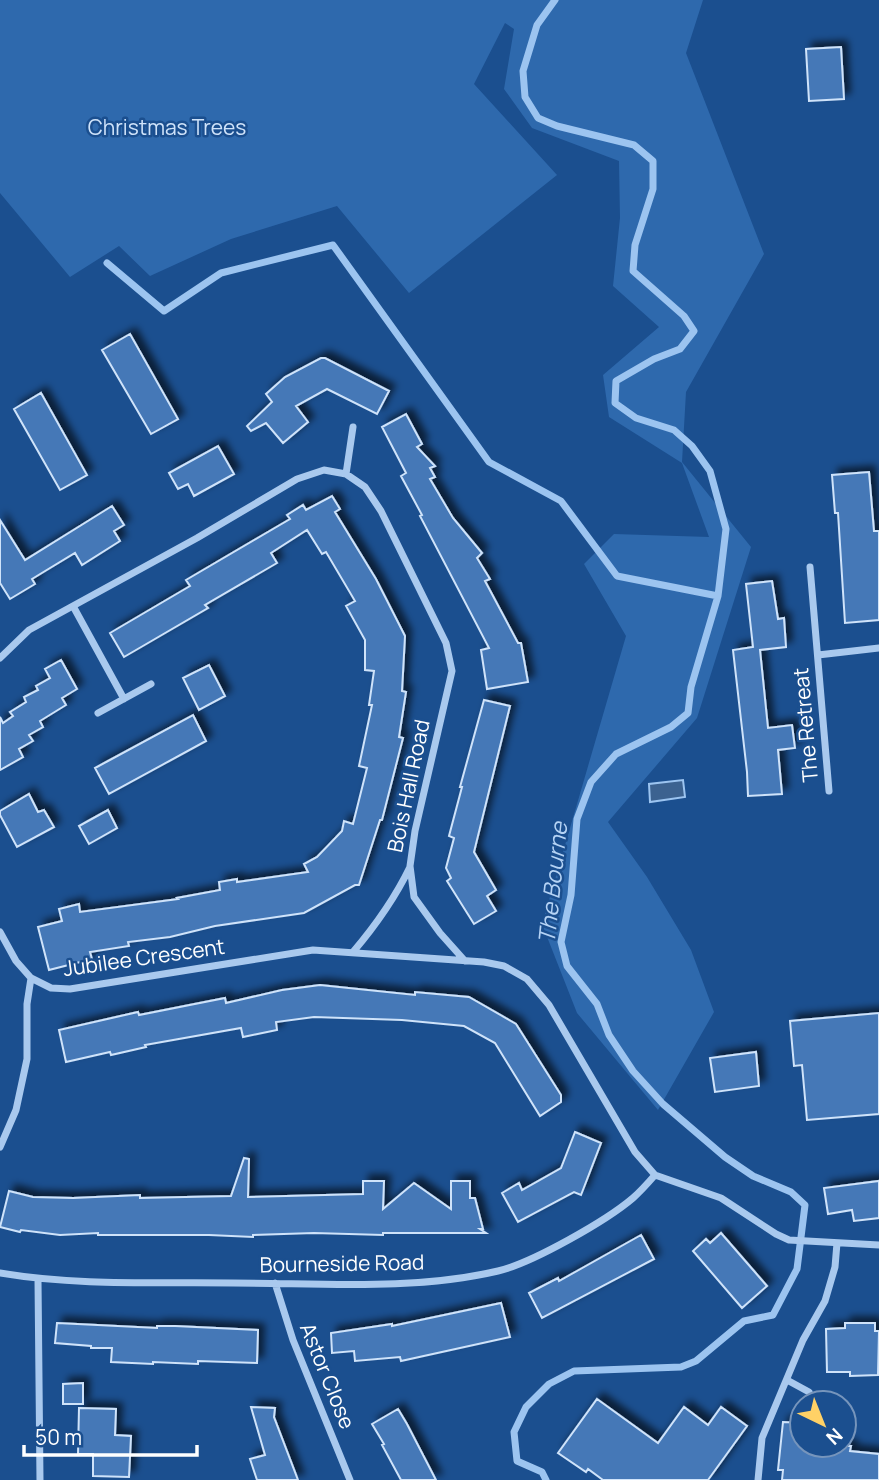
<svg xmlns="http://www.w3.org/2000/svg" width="879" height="1480" font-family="Manrope,sans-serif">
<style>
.green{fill:#2e69ad}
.water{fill:#3c6290;stroke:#9cc4f0;stroke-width:2}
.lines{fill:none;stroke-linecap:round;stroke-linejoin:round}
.stream{stroke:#9cc4f0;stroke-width:7}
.building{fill:#4478b7;stroke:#cfe3fa;stroke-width:2;filter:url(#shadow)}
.minor{stroke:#a9c9ee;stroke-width:7}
.labels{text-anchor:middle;stroke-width:5;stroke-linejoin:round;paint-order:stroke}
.park-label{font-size:21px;fill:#cfe3fa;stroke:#1b4f8f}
.street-label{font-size:21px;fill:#fff;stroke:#1b4f8f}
.water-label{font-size:23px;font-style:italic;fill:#b5d3f5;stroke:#1b4f8f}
</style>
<defs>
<filter id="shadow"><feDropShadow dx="6" dy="-6" stdDeviation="3.5" flood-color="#0009"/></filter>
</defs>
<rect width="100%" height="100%" fill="#1b4f8f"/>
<!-- green -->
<path class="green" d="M0 0H703L686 53 764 254 686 392 682 462 751 547 697 718 608 822 647 877 691 950 714 1012 658 1110 577 1013 542 924 626 636 584 564 614 534 709 537 682 463 609 417 603 375 659 327 613 286 620 218 619 161 532 128 504 89 514 29 505 23 474 84 557 175 409 293 337 206 231 239 150 276 119 246 70 277 0 193Z"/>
<!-- water -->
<path class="water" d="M683 780 685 797 650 802 649 784Z"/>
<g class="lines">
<!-- stream -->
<path class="stream" d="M107 263 164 311 221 273 333 245 489 462 561 501 617 576 718 596
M546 1480 542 1472 517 1461 514 1432 526 1407 549 1384 574 1371 681 1367 696 1361 744 1321 773 1315 797 1269 805 1205 791 1192 753 1176 725 1157 663 1104 633 1071 609 1035 597 1004 567 966 561 942 571 895 577 819 591 782 616 754 671 727 688 713 691 687 718 596 726 529 710 471 692 446 674 430 636 418 615 403 616 381 654 359 680 349 694 331 684 316 633 271 635 245 653 189V161L634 145 557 126 538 118 525 97 523 71 537 25 555 0"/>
</g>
<!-- building -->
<path class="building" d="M841 47 844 99 809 101 806 49Z
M130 334 178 419 151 434 102 350Z
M321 358H325L389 391 377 414 327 389 296 406 308 422 283 443 266 423 251 431 247 426 272 402 266 394 285 377Z
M41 393 87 475 60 490 14 409Z
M406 414 422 444 417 447 435 466 430 468 435 477 430 479 453 518 482 553 477 558 490 579 485 581 518 643H521L528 682 487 689 481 650 489 648 420 516 422 515 401 476 406 473 382 427Z
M218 446 234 474 194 496 188 484 178 489 169 473Z
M869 472 874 531H879V620L845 623 838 513H835L832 475Z
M332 496 340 509 335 512 376 579 405 636 402 691 406 692 399 737 403 738 382 820H380L359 885H355L304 913 215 926 170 937 128 942 129 946 90 952 92 959 49 970 38 927 62 921 59 909 79 904 80 912 178 899 177 898 220 890 219 882 237 879V882L308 872 304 864 317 857 342 831 344 821 353 824 367 768 359 766 372 705H369L374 671 365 670V640L346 606 355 601 326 552 322 554 307 530 271 553 277 563 205 605 208 608 124 657 110 633 190 586 186 580 290 519 287 515 303 505 306 510Z
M112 506 124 525 114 531 120 541 82 565 75 553 32 579 35 584 10 599 0 583V520L25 560Z
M772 581 778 619 784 618 786 647 760 650 768 728 792 725 795 748 778 750 782 794 748 796 747 772 733 650 753 647 746 584Z
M61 660 77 689 62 698 66 705 40 721 43 727 29 735 33 741 19 749 23 757 0 770V717L3 723 13 716 10 712 26 702 24 697 38 690 36 686 50 678 45 669Z
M209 665 225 696 199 710 183 678Z
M484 700 510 706 474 852 496 890 487 896 496 911 474 924 447 881 451 878 446 868 454 838 449 836 462 787H460Z
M193 715 206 741 109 794 95 768Z
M29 794 38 812 44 810 54 827 17 847 0 815V811Z
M108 810 117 828 89 844 79 826Z
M320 985 415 995V992L469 997 516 1024 561 1095V1102L540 1116 495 1043 464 1026 402 1020 314 1017 276 1022 277 1030 243 1037 241 1028 145 1045 146 1047 111 1055 110 1052 66 1062 59 1030 138 1012 139 1015 225 998 226 1003 282 990Z
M879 1013V1114L807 1120 802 1065 794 1066 790 1021Z
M756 1052 759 1086 715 1092 710 1058Z
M575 1132 601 1143 581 1195 574 1192 518 1222 502 1193 519 1183 522 1190 561 1168Z
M244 1158 249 1159 248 1197 363 1194V1181H384L383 1209 414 1183 451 1209V1181H470V1198H475L483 1229H480L486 1233H383V1235L314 1233 253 1235V1237L209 1235H98V1233L60 1235 21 1230 20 1232 0 1227 9 1191 33 1197 73 1198 140 1195V1198L231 1196Z
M879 1181V1218L854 1221 852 1210 828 1214 824 1188Z
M721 1233 767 1286 742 1308 693 1251 706 1239 710 1243Z
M641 1235 654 1259 542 1318 529 1293 558 1278 559 1281Z
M501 1303 510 1337 401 1361 400 1357 355 1361 354 1351 332 1353 331 1333 392 1324V1326Z
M57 1323 157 1328V1326H175L258 1330 257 1363 198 1361V1364L153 1362V1364L111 1362 112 1348H91V1346L55 1343Z
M845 1323H875V1331H879L878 1375 850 1376V1372H827L826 1329 845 1328Z
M83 1383V1404H63V1384Z
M597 1399 658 1443 684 1407 708 1425 721 1407 747 1426 708 1480H603L588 1469 586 1472 558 1453Z
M251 1407 275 1408 274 1417 298 1480H257L250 1459 265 1455Z
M79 1408 116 1409 115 1435 131 1436 129 1477 93 1476V1454H78Z
M398 1409 407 1424 436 1480H401L382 1445 384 1444 372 1424Z
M783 1422 802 1423V1445L851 1446 850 1451 879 1454V1480H782L783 1470H778Z"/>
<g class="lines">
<!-- minor -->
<path class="minor" d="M346 474 353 427
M810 567 829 791
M73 606 124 699
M818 655 879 648
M0 658 29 630 197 538 297 479 324 470 346 474 365 487 381 511 446 643 452 671 415 831 410 866 414 897 440 933 465 961
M98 713 151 684
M0 932 16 961 31 978
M353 952C376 925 395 898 410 867
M0 1147 16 1110 27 1059V1004L31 978 51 988 70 989 313 950 484 962 504 966 527 979 549 1005 635 1152 655 1175 721 1198 776 1234 789 1240 879 1245
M0 1273C77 1286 155 1282 233 1283 320 1283 412 1291 498 1271 532 1263 606 1221 633 1198 641 1191 648 1183 655 1175
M38 1280 40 1480
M275 1283 293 1340 350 1480
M787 1380 809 1392
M758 1480 762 1438 803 1340 825 1301 835 1267 837 1243"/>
</g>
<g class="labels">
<!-- park labels -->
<g class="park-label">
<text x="167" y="135">Christmas Trees</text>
</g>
<!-- street labels -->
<g class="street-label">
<text transform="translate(806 725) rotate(-95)" y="7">The Retreat</text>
<text transform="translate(409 786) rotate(-78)" y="7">Bois Hall Road</text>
<text transform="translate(144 958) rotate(-8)" y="7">Jubilee Crescent</text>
<text transform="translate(342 1264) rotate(-1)" y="7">Bourneside Road</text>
<text transform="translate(327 1376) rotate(68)" y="7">Astor Close</text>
</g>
<!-- water labels -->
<g class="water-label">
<text transform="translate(553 883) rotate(-84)" y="8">The Bourne</text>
</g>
</g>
<!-- north arrow -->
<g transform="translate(823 1424) rotate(137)"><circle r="33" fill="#1b4f8f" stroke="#7695bc" stroke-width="2"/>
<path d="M0-5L12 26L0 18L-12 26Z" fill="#ffd166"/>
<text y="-10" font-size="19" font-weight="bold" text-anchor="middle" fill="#ffffff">N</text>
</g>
<!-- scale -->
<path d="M24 1445v10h173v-10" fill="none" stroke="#ffffff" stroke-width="3.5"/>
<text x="35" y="1445" font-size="21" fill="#ffffff" stroke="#1b4f8f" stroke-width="5" paint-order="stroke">50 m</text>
</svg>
